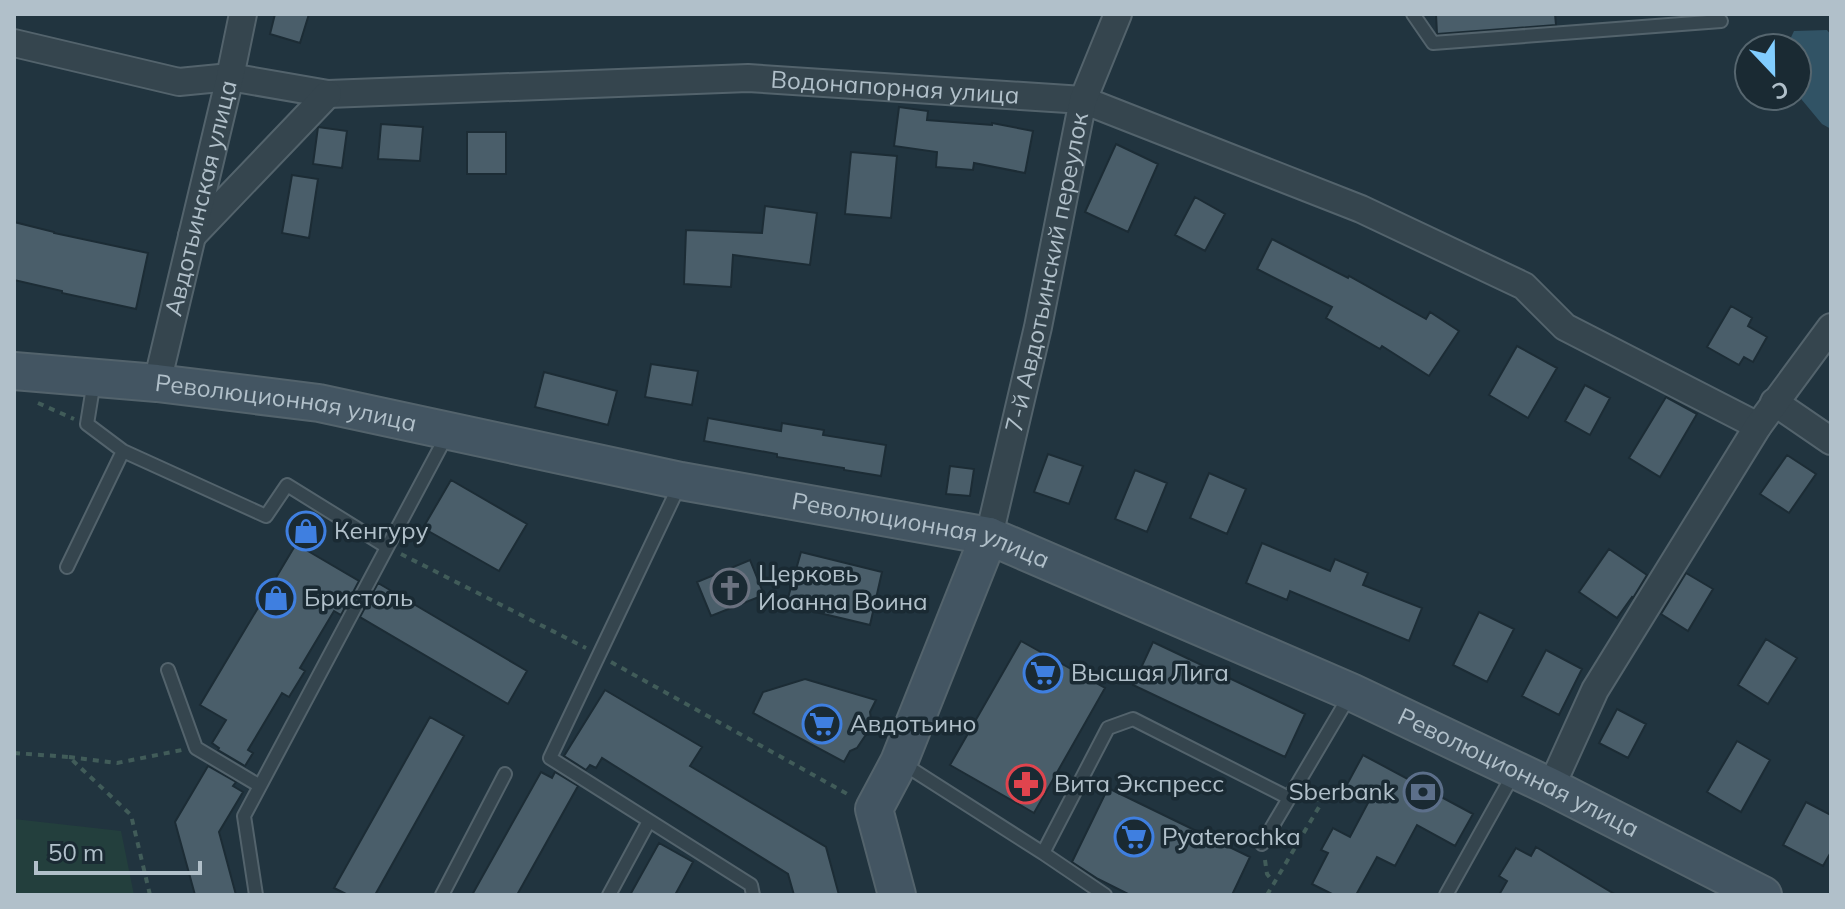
<svg xmlns="http://www.w3.org/2000/svg" width="1845" height="909" font-family="Mulish,sans-serif">
<style>
.green{fill:#233f3d}
.water{fill:#315365}
.building{fill:#4a5e6a;stroke:#1c2c35;stroke-width:2}
.lines{fill:none;stroke-linecap:round;stroke-linejoin:round}
.lane-casing{stroke:#53636c;stroke-width:16}
.street-casing{stroke:#53636c;stroke-width:30}
.secondary-casing{stroke:#53636c;stroke-width:40}
.path{stroke:#415c59;stroke-width:4;stroke-dasharray:6 6;stroke-linecap:butt}
.lane{stroke:#35454e;stroke-width:12}
.street{stroke:#35454e;stroke-width:26}
.secondary{stroke:#435562;stroke-width:36}
.labels{text-anchor:middle;stroke-width:7;stroke-linejoin:round;paint-order:stroke}
.street-label{font-size:24px;fill:#b1c0ca;stroke:#1a2a33}
.poi-label{font-size:24px;fill:#b1c0ca;stroke:#1a2a33;text-anchor:start}
</style>
<rect width="100%" height="100%" fill="#21343f"/>
<!-- green -->
<path class="green" d="M14 819 121 831 134 895H14Z"/>
<!-- water -->
<path class="water" d="M1827 30 1831 35V129L1822 124 1797 94V48H1786L1794 31Z"/>
<!-- building -->
<path class="building" d="M275 14H309L300 43 270 34Z
M1436 14H1555L1556 25 1437 34Z
M899 107 928 111 927 120 992 125V123L1033 131 1025 173 974 163 973 170 936 167 937 152 894 146Z
M381 124 423 127 420 161 378 159Z
M318 127 347 131 342 168 313 164Z
M467 132H506V174H467Z
M1116 144 1158 164 1128 232 1085 212Z
M851 152 897 156 891 218 845 214Z
M292 175 318 179 309 238 282 233Z
M1195 197 1225 214 1205 251 1175 235Z
M765 206 817 213 810 265 733 255 731 287 684 284 686 230 762 233Z
M14 222 54 232V233L148 253 136 309 62 293V291L14 280Z
M1272 239 1348 278 1349 276 1426 319 1430 312 1459 331 1429 376 1382 346 1380 349 1326 318 1332 307 1257 269Z
M1731 306 1752 318 1748 326 1767 337 1753 362 1744 357 1739 365 1707 347Z
M1517 346 1557 368 1528 418 1489 395Z
M651 364 698 371 692 405 645 397Z
M544 372 617 391 608 425 535 407Z
M1585 385 1610 398 1590 435 1565 421Z
M1666 397 1697 414 1660 477 1629 458Z
M708 418 781 431 782 423 824 430 823 435 886 445 881 476 844 470V468L777 457V454L704 441Z
M1048 454 1083 466 1069 504 1034 492Z
M1787 455 1816 474 1789 513 1760 494Z
M950 466 974 469 970 496 946 494Z
M1135 470 1167 483 1147 532 1115 519Z
M1209 473 1246 489 1227 534 1190 518Z
M451 480 527 524 499 571 423 528Z
M1262 543 1330 571 1335 559 1368 573 1363 585 1422 608 1409 641 1290 591 1287 600 1246 583Z
M296 544 359 581 341 615 334 611 300 668 305 671 289 697 282 693 248 750 253 753 245 766 218 750 219 748 212 743 226 720 200 705Z
M1609 549 1647 575 1633 598 1632 597 1617 618 1579 592Z
M801 552 882 572 870 625 786 605Z
M750 560 764 595 711 616 697 582Z
M1686 573 1713 589 1688 631 1661 614Z
M378 583 527 671 508 704 360 617Z
M1479 612 1514 629 1487 682 1453 665Z
M1766 639 1797 658 1768 704 1738 685Z
M1021 641 1105 688 1034 813 950 765Z
M1153 642 1305 714 1285 757 1133 685Z
M1546 650 1582 669 1559 715 1522 696Z
M805 679 876 700 870 712 871 719 869 730 857 748 850 751 844 762 753 713 763 692Z
M605 690 702 747 690 766 826 847 839 895H794L788 874 602 758 596 768 590 765 586 770 564 756Z
M1617 709 1646 724 1628 758 1599 743Z
M430 717 464 736 375 895H348L334 888Z
M1737 741 1770 760 1741 812 1707 792Z
M1363 755 1473 814 1455 846 1417 825 1395 866 1377 857 1356 895H1334L1312 884 1328 853 1321 850 1333 828 1350 837 1368 803 1344 790Z
M208 766 236 782 233 786 243 792 219 832 236 895H195L175 822Z
M541 772 552 778 555 772 578 786 517 895H472Z
M1108 788 1250 857 1232 895H1130L1098 879 1072 862Z
M1806 802 1831 815V852L1823 866 1783 845Z
M659 843 693 862 675 895H630Z
M1536 847 1616 895H1499L1507 881 1499 876 1516 848 1531 856Z"/>
<g class="lines">
<defs>
<path id="lane" d="M1413 14 1433 43 1721 21
M94 381 87 424 123 451 266 516 287 485 387 547
M680 484 550 758 751 885 753 895
M67 567 123 451
M168 670 196 748 260 786
M902 763 1043 853 1105 895
M1262 844 1350 695
M1043 853 1108 728 1133 719 1289 798
M256 895 244 816 448 433
M442 895 505 774
M609 895 649 821
M1446 895 1514 773"/>
<g id="street">
<path id="s1" d="M14 43 179 82 230 77 328 94 748 78 1083 100 1361 209 1524 286 1565 327 1758 426"/>
<path d="M192 236 328 94"/>
<path id="s2" d="M157 383 230 77 243 14"/>
<path d="M1774 402 1831 441"/>
<path id="s3" d="M989 536 1038 327 1083 100 1118 14"/>
<path d="M1551 787 1595 690 1758 426 1831 327"/>
</g>
<g id="secondary">
<path id="s4" d="M14 371 157 383 319 403 681 481 989 536 1351 692 1551 787 1763 895"/>
<path d="M897 895 874 809 899 762 989 536"/>
</g>
</defs>
<!-- lane casing -->
<use href="#lane" class="lane-casing"/>
<!-- street casing -->
<use href="#street" class="street-casing"/>
<!-- secondary casing -->
<use href="#secondary" class="secondary-casing"/>
<!-- path -->
<path class="path" d="M38 403 74 419
M401 554 586 648
M611 662 851 796
M14 753 69 757 131 815 150 895
M69 757 117 763 182 750
M1265 860 1267 874 1274 883
M1267 895 1319 807 1316 793 1312 790"/>
<!-- lane -->
<use href="#lane" class="lane"/>
<!-- street -->
<use href="#street" class="street"/>
<!-- secondary -->
<use href="#secondary" class="secondary"/>
</g>
<!-- icons -->
<defs>
<symbol id="shop-ring" viewBox="-11 -11 22 22"><circle r="9.5" fill="#1a2a33" stroke="#3f7fe0" stroke-width="1.5"/><path d="M-5-2.5h2.3a2.7 3.5 0 0 1 5.4 0H5L5.5 6h-11ZM-1.5-2.5h3a1.5 2.3 0 0 0-3 0Z" fill="#3f7fe0"/></symbol>
<symbol id="church-ring" viewBox="-11 -11 22 22"><circle r="9.5" fill="#1a2a33" stroke="#6b7280" stroke-width="1.5"/><path d="M-1.2-6h2.4v3.5h3.3v2.4h-3.3V6h-2.4V-.1h-3.3v-2.4h3.3Z" fill="#6b7280"/></symbol>
<symbol id="supermarket-ring" viewBox="-11 -11 22 22"><circle r="9.5" fill="#1a2a33" stroke="#3f7fe0" stroke-width="1.5"/><path d="M-6-5.5h2.5l.6 2H6L4.5 2H-2.5L-4.4-4H-6ZM-1.5 3.2a1.3 1.3 0 1 0 .1 0ZM3 3.2a1.3 1.3 0 1 0 .1 0Z" fill="#3f7fe0"/></symbol>
<symbol id="pharmacy-ring" viewBox="-11 -11 22 22"><circle r="9.5" fill="#1a2a33" stroke="#e0444e" stroke-width="1.5"/><path d="M-2-6h4v4h4v4h-4v4h-4v-4h-4v-4h4Z" fill="#e0444e"/></symbol>
<symbol id="bank-ring" viewBox="-11 -11 22 22"><circle r="9.5" fill="#1a2a33" stroke="#5c6f8a" stroke-width="1.5"/><path d="M-6-4H6V4H-6ZM0-2.3a2.3 2.3 0 1 0 0 4.6a2.3 2.3 0 1 0 0-4.6Z" fill="#5c6f8a"/></symbol>
</defs>
<g fill-rule="evenodd">
<use href="#shop-ring" x="284" y="509" width="44" height="44"/>
<use href="#church-ring" x="708" y="566" width="44" height="44"/>
<use href="#shop-ring" x="254" y="576" width="44" height="44"/>
<use href="#supermarket-ring" x="1021" y="651" width="44" height="44"/>
<use href="#supermarket-ring" x="800" y="702" width="44" height="44"/>
<use href="#pharmacy-ring" x="1004" y="762" width="44" height="44"/>
<use href="#bank-ring" x="1401" y="770" width="44" height="44"/>
<use href="#supermarket-ring" x="1112" y="815" width="44" height="44"/>
</g>
<g class="labels">
<!-- street labels -->
<g class="street-label">
<text dy="8" stroke="none"><textPath href="#s1" startOffset="888">Водонапорная улица</textPath></text>
<text dy="8" stroke="none"><textPath href="#s2" startOffset="190">Авдотьинская улица</textPath></text>
<text dy="8" stroke="none"><textPath href="#s3" startOffset="270">7-й Авдотьинский переулок</textPath></text>
<text dy="8" stroke="none"><textPath href="#s4" startOffset="274">Революционная улица</textPath></text>
<text dy="8" stroke="none"><textPath href="#s4" startOffset="922">Революционная улица</textPath></text>
<text dy="8" stroke="none"><textPath href="#s4" startOffset="1570">Революционная улица</textPath></text>
</g>
<!-- poi labels -->
<g class="poi-label">
<text x="334" y="539">Кенгуру</text>
<text x="758" y="582">Церковь<tspan x="758" dy="28">Иоанна Воина</tspan></text>
<text x="304" y="606">Бристоль</text>
<text x="1071" y="681">Высшая Лига</text>
<text x="850" y="732">Авдотьино</text>
<text x="1054" y="792">Вита Экспресс</text>
<text x="1395" y="800" text-anchor="end">Sberbank</text>
<text x="1162" y="845">Pyaterochka</text>
</g>
</g>
<!-- border -->
<rect width="1845" height="909" fill="none" stroke="#b1c0ca" stroke-width="32"/>
<!-- north arrow -->
<g transform="translate(1773 72) rotate(158)"><circle r="38" fill="#1a2a33" stroke="#56666f" stroke-width="2"/>
<path d="M0-6L14 30L0 20L-14 30Z" fill="#81cdff"/>
<text y="-12" font-size="22" font-weight="bold" text-anchor="middle" fill="#b1c0ca">С</text>
</g>
<!-- scale -->
<path d="M36 861v12h164v-12" fill="none" stroke="#b1c0ca" stroke-width="4"/>
<text x="48" y="861" font-size="24" fill="#b1c0ca" stroke="#1a2a33" stroke-width="6" paint-order="stroke">50 m</text>
</svg>
